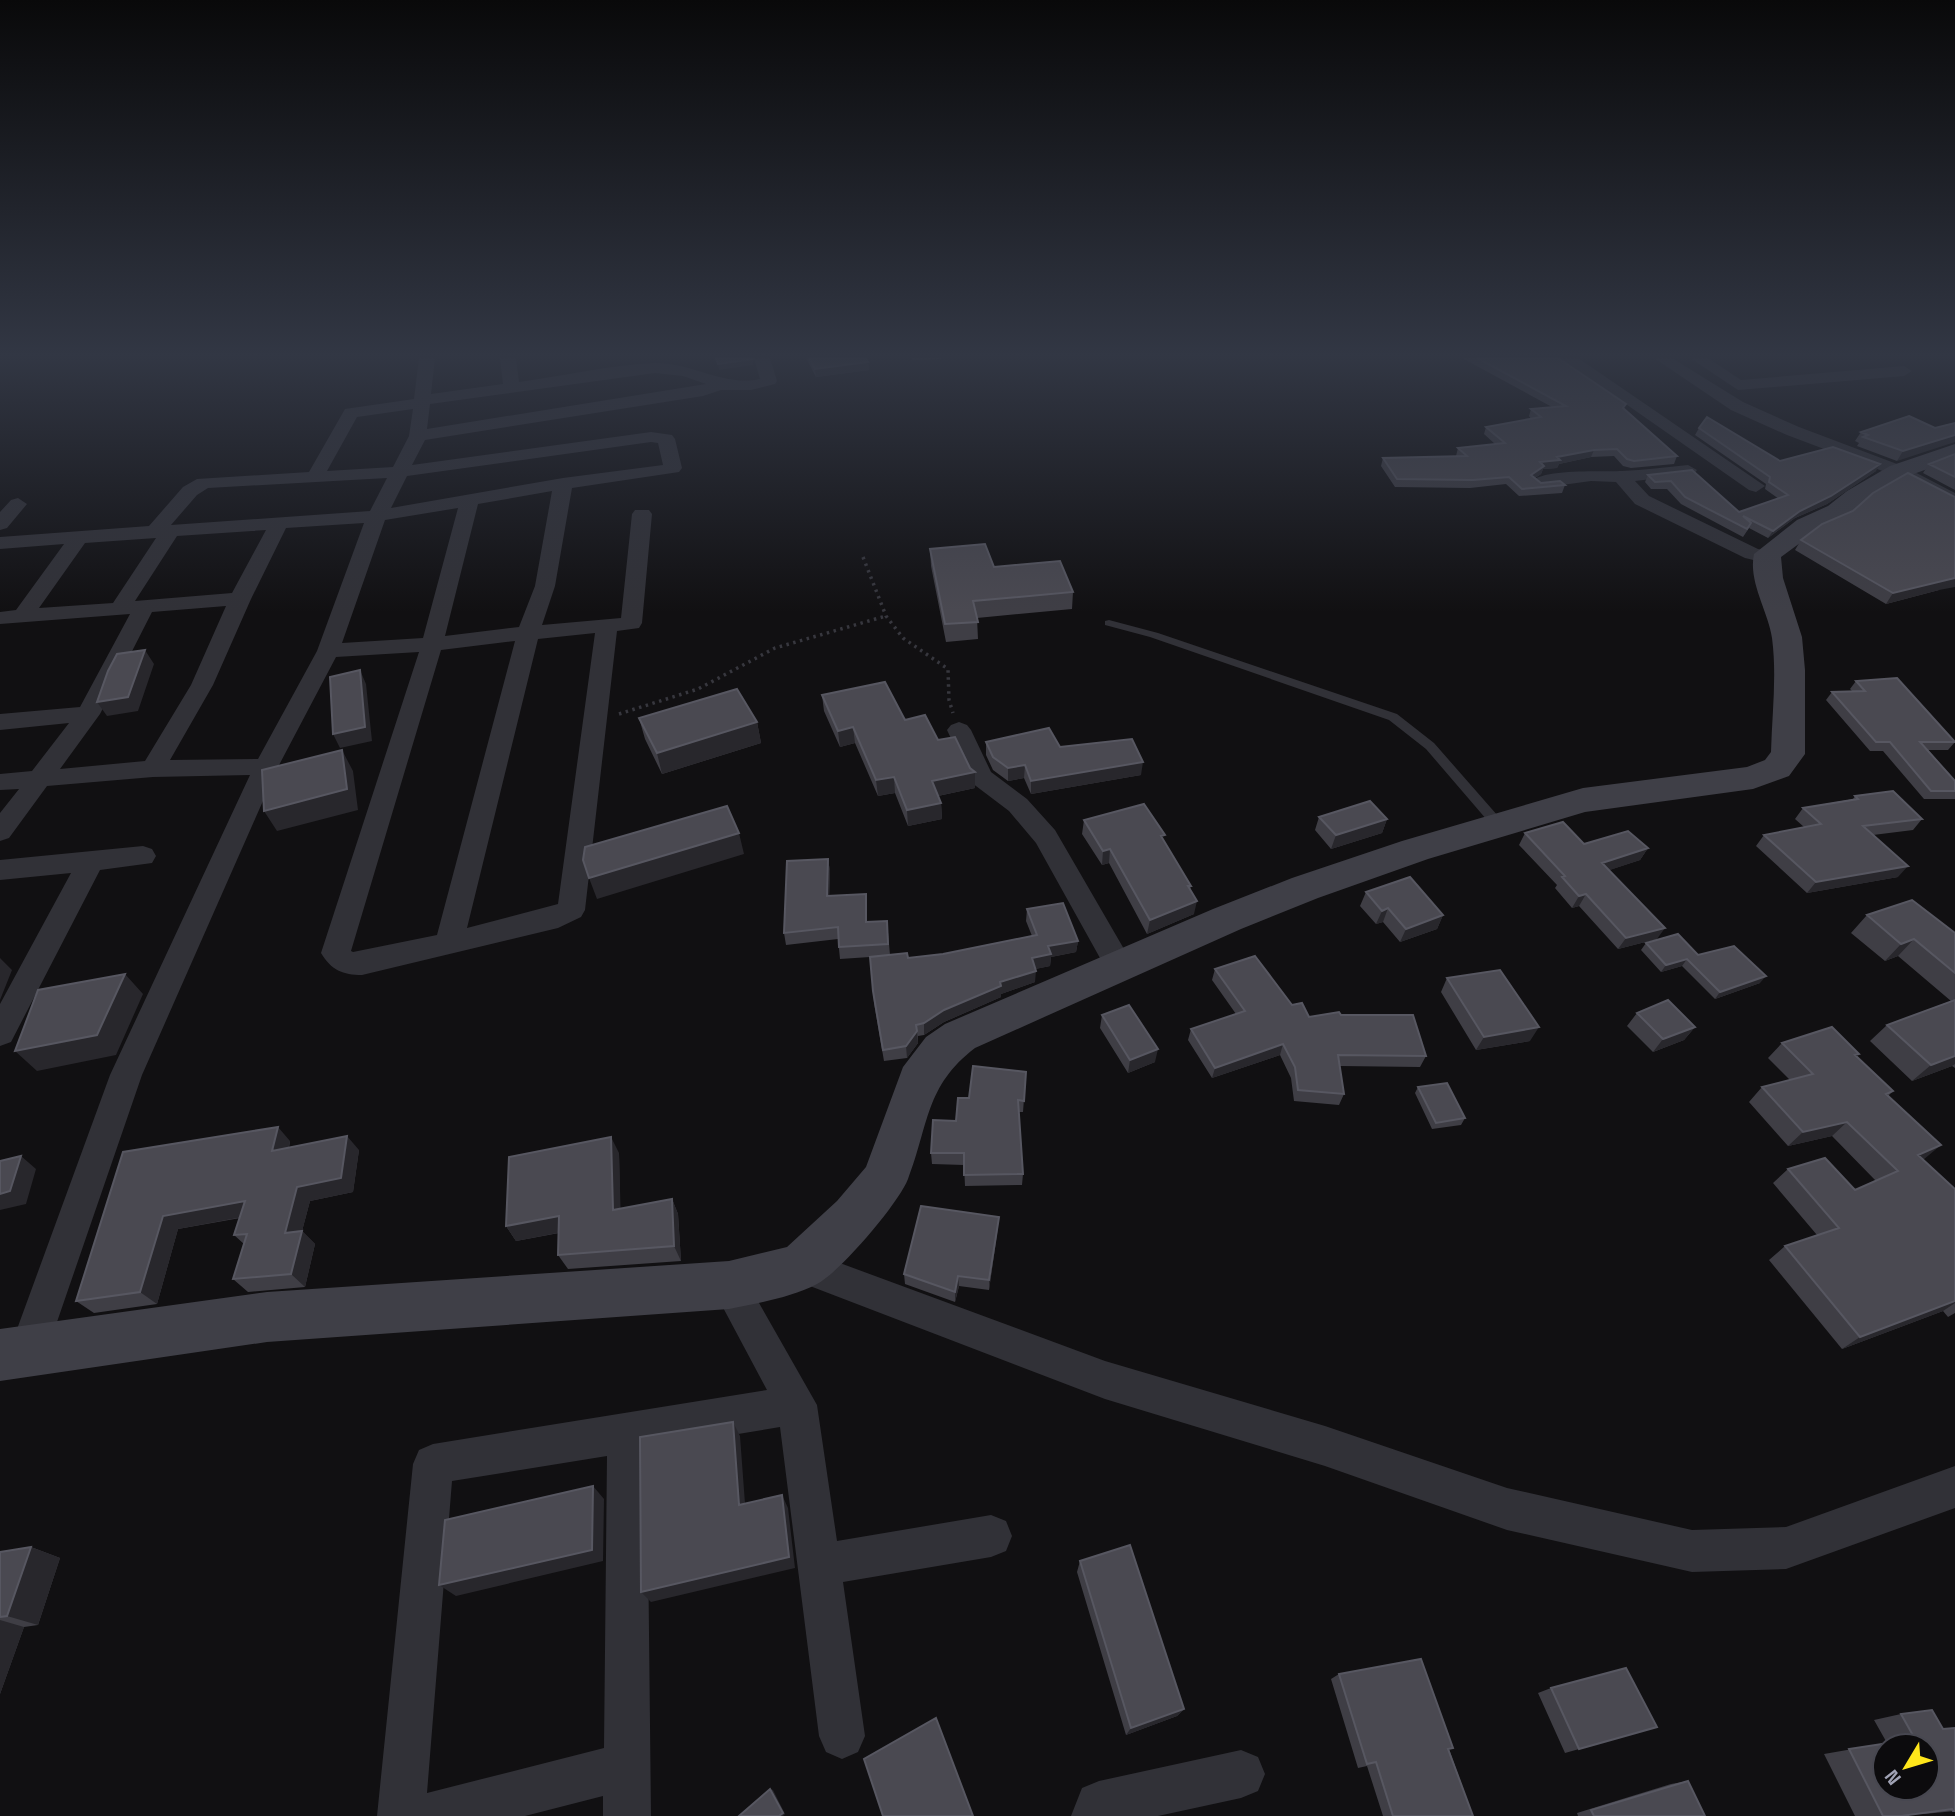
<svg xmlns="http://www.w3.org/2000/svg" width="1955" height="1816" font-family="'Space Grotesk',sans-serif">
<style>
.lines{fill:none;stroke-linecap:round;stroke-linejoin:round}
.path{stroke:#37373e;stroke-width:3.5;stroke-dasharray:2.5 4.5;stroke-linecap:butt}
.lane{fill:#313137;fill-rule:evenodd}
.street{fill:#313137;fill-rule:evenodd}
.secondary{fill:#3f3f47;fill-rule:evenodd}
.wall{fill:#3f3e45}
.shaded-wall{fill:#28272c}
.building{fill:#4a4951;stroke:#575761;stroke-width:2;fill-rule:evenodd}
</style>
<rect width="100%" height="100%" fill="#111012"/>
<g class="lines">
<!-- path -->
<path class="path" d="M863 557 886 616 903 638 948 669 949 700 953 713
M619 714 698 689 775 648 886 616"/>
<!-- lane -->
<path class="lane" d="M1109 620 1158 633 1397 714 1434 743 1505 824 1503 827H1493L1426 749 1389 720 1150 637 1105 625V621Z"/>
<!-- street -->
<path class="street" d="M419 358H435L431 394 503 384 500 358H516L519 382C563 376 610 365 654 363 692 362 723 387 760 379L754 358H770L777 381 775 384 751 390H721L703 396 425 440 412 465 651 432 672 435 675 439 682 468 679 472 572 488 555 586 542 625 621 618 632 514 635 510H649L652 514 642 623 639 628 617 631 585 910 581 917 558 928 362 975C343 975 331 970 321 953L419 652 336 657 278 767 142 1075 47 1351 41 1364 28 1370 15 1364 9 1351 110 1075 250 775 153 777 47 786 9 838 0 841V813L19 789 0 790V774L32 771 69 723 0 730V714L80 707 130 614 0 624V612L16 610 64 544 0 549V537L149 526 183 487 197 479 309 472 345 409 414 399ZM655 373 683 376 706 384 427 429 430 404ZM413 409 409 436 393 467 327 471 357 417ZM651 442 658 443 663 465 563 478 391 508 407 476ZM387 478 370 511 171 525 197 495 208 488ZM552 491 535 586 519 627 445 636 478 504ZM458 508 423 638 342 643 385 520ZM364 523 317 651 258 759 170 760 213 685 251 599 286 528ZM266 530 232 593 135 601 177 536ZM156 538 113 603 39 608 85 543ZM226 606 191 685 145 761 60 769 100 714 152 612ZM595 633 558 904 467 928 538 639ZM515 641 437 935 353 952 351 951 441 650Z
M1560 358H1578L1765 486 1756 492 1749 490Z
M1654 358H1672L1743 402 1799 427 1905 467 1955 493V507L1893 475 1787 435 1731 410Z
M1690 358H1708L1741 380 1904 366 1912 371 1904 376 1738 390Z
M1688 465 1697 470 1694 474 1635 481 1649 496 1758 549 1773 553 1776 557 1773 561 1766 563 1745 558 1635 504 1616 482 1591 481 1540 488 1531 482C1543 468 1603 472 1622 471 1644 470 1666 467 1688 465Z
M18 498 27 504 7 528 0 530V512L11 500Z
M959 722 967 725 971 730 991 772 1027 799 1055 830 1135 968 1130 976 1120 979 1110 976 1036 843 1009 811 972 783 947 730 951 725Z
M143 846 152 849 156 856 152 863 100 870 11 1042 0 1046V1004L71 873 0 880V860Z
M802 1249 1105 1361 1325 1426 1507 1488 1692 1530 1786 1527 1955 1466V1508L1786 1569 1692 1572 1507 1530 1325 1466 1105 1399 789 1278 784 1266 789 1254Z
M729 1267 742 1273 817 1405 837 1541 991 1515 1006 1521 1012 1536 1006 1551 991 1557 843 1582 865 1736 858 1752 842 1759 826 1752 819 1736 780 1427 647 1449 651 1816H603V1796L525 1816H377L413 1464 419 1450 433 1444 767 1390 711 1285 716 1273ZM607 1456 604 1748 427 1793 452 1481Z
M1241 1750 1258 1757 1265 1774 1258 1791 1241 1798 1158 1816H1071L1082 1788 1099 1781Z"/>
<!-- secondary -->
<path class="secondary" d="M1955 444V459L1908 476 1865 501 1846 518 1815 532 1781 557 1783 578 1802 637 1805 670V754L1789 776 1753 789 1585 812 1428 859 1318 898 1241 929 975 1048C925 1086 929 1125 908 1179 899 1203 839 1273 817 1284 790 1298 758 1303 729 1309L267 1342 0 1381V1329L267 1292 729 1261 787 1247 837 1201 866 1167 903 1067 926 1037 945 1024 1213 909 1292 878 1402 841 1583 788 1747 767 1765 760 1771 752C1772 714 1777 676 1772 638 1768 611 1748 582 1754 554L1797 520 1828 506 1847 491 1890 466Z"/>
</g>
<!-- wall -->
<path class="wall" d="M806 358H866L868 362 869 370 816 377Z
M912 358H941V359L913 360Z
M1462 358H1558L1624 408 1677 456 1674 464 1631 468 1623 466 1614 456 1591 457 1559 464 1557 468 1543 469 1541 474 1535 478 1541 483 1565 485 1562 493 1519 496 1506 484 1470 488 1395 487 1381 466 1383 458 1456 456 1458 448 1495 444 1484 434 1486 427 1531 419 1529 416 1531 409 1552 407Z
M1699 428 1780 461 1876 471 1827 504 1795 518 1768 538 1749 528 1743 537 1681 504 1667 489H1651L1645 482 1648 475 1692 470 1739 512 1779 499 1765 489 1766 484 1695 435Z
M1935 428 1897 461 1857 446 1859 443 1855 441 1861 432Z
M1955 454V490L1923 473 1929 464Z
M1801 540 1939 590 1886 604 1795 550Z
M930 549 994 567 1073 592 1072 609 977 618 978 639 946 642 931 566Z
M1856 681 1955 742 1948 750H1928L1955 781V799H1924L1883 751H1870L1826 700 1832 692 1852 691 1850 689Z
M822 695 905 720 938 740 975 772V788L938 796 941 803 942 819 908 826 895 793 878 796 855 743 840 747 824 711Z
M639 718 757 722 761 743 662 774 645 739Z
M986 742 1060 747 1141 775 1031 794 1024 778 1008 781 993 770 986 755Z
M1855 796 1922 819 1913 830 1873 835 1898 877 1807 893 1756 846 1764 835 1804 827 1795 819 1803 808 1853 799Z
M1319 817 1387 819 1382 833 1331 849 1315 830Z
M1084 820 1164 841 1191 886 1190 890 1194 914 1147 934 1109 863 1102 865 1082 834Z
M1525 833 1584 844 1648 848 1640 860 1609 870 1657 939 1618 949 1579 906 1572 908 1555 888 1557 885 1519 845Z
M828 859 830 871 829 896 867 907V922L887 921 890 955 908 958 943 954 1032 936 1026 921 1027 909 1078 941 1076 952 1051 957 1050 966 1035 969V982L1001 994V997L944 1022 924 1035 918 1036V1043L907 1058 884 1061 874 1003 870 957 840 959 838 939 786 945 784 933Z
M1366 892 1443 915 1437 929 1400 942 1383 922 1376 924 1360 906Z
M1867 915 1955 933V1068L1952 1066 1912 1081 1870 1041 1887 1025 1951 1001 1898 956 1885 961 1851 933Z
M1646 943 1698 955 1760 983 1715 999 1682 966 1661 972 1641 950Z
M1215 969 1292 1005 1309 1017 1341 1015 1426 1056 1420 1067 1340 1066 1344 1094 1339 1105 1294 1101 1291 1078 1280 1055 1212 1078 1188 1040 1191 1029 1236 1014 1212 980Z
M1447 978 1530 1041 1476 1050 1441 992Z
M1637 1013 1695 1027 1684 1040 1653 1052 1627 1026Z
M1102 1015 1155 1062 1128 1073 1100 1028Z
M1782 1043 1856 1056 1893 1091 1888 1096 1923 1160 1955 1189V1313L1948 1317 1943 1311 1842 1349 1769 1260 1785 1246 1817 1235 1773 1183 1788 1169 1855 1190 1876 1181 1832 1136 1788 1146 1749 1102 1762 1087 1790 1080 1768 1058Z
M1026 1072 1023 1112H1019L1023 1174 1022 1185 965 1186 964 1165 932 1164 931 1153 956 1121 969 1098Z
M1418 1087 1465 1118 1461 1125 1432 1129 1415 1093Z
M290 1141 289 1148 359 1150 353 1192 310 1201 302 1231 315 1244 305 1287 248 1292 233 1279 244 1244 234 1235 240 1218 178 1229 157 1304 94 1313 76 1301Z
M619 1153 620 1209 672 1199 678 1214 681 1261 568 1269 558 1255 559 1233 516 1241 506 1226Z
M998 1227 989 1290 959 1286 955 1302 905 1284 904 1274Z
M31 1547 60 1558 38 1625 24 1627 0 1694V1552Z
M1080 1561 1184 1709 1177 1716 1126 1735 1077 1572Z
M1339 1674 1453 1748 1449 1749 1473 1816H1383L1367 1766 1358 1768 1331 1679Z
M1551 1688 1657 1727 1565 1753 1538 1693Z
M1901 1714 1955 1811 1924 1814 1923 1813 1901 1816H1855L1824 1754 1887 1743 1874 1720Z
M1688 1781 1705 1816H1578L1577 1813 1671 1784Z"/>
<!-- shaded-wall -->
<path class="shaded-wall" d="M753 359V365L719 370 718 364Z
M868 362 869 370 816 377 815 369Z
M1955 435V442L1897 461 1903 451Z
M1594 450 1591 457 1559 464 1557 468 1543 469 1541 474 1528 482 1531 475 1540 462 1557 457Z
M1880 464 1876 471 1827 504 1795 518 1768 538 1773 531 1800 511Z
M1955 578V587L1939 590 1886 604 1893 593Z
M145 650 154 664 138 711 107 716 97 702Z
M360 670 366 684 372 741 340 748 333 734Z
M757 722 761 743 662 774 657 753Z
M853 727 855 743 840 747 838 731Z
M342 750 353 771 358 810 277 831 264 811Z
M1143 762 1141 775 1031 794V781Z
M1025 765 1024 778 1008 781V768Z
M975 772V788L933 797 932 781Z
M894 777 895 793 878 796 876 780Z
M941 803 942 819 908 826 907 810Z
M1387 819 1382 833 1331 849 1336 835Z
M739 833 744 854 597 899 589 878Z
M1648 848 1640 860 1595 875 1602 863Z
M1110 849 1109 863 1102 865 1103 851Z
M828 859 830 871 829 909 827 896Z
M1908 866 1898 877 1807 893 1816 882Z
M1586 894 1579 906 1572 908 1579 896Z
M1197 901 1194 914 1147 934 1150 920Z
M1388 908 1383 922 1376 924 1382 911Z
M1443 915 1437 929 1400 942 1406 929Z
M1665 928 1657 939 1618 949 1626 938Z
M1914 939 1898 956 1885 961 1901 944Z
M1078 941 1076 952 1051 957 1050 966 1031 970 1032 958 1048 946Z
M0 958 12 970 0 1000Z
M1687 959 1682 966 1661 972 1666 965Z
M1036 971 1035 982 1001 994V997L944 1022 924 1035V1023L944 1010 1000 982Z
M125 974 143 994 116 1055 37 1071 15 1051Z
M1766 976 1760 983 1715 999 1720 992Z
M1539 1027 1530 1041 1476 1050 1484 1037Z
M1695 1027 1684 1040 1653 1052 1663 1039Z
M917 1031 918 1043 907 1058 906 1046Z
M1283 1044 1280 1055 1212 1078 1215 1068Z
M1158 1049 1155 1062 1128 1073 1130 1060Z
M1955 1056V1064L1952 1066 1912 1081 1931 1065Z
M1847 1122 1832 1136 1788 1146 1803 1132Z
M278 1127 290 1141 285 1165 272 1151Z
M347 1136 359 1150 353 1192 310 1201 302 1231 315 1244 305 1287 291 1274 285 1233 297 1187Z
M611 1137 619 1153 621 1225 613 1210Z
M1941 1145 1923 1160 1918 1155Z
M21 1156 36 1169 26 1204 0 1210V1194Z
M672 1199 678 1214 681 1261 674 1246Z
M245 1201 259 1214 178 1229 157 1304 140 1292 163 1216Z
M559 1216 568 1231 516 1241 506 1226Z
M999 1217 998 1227 989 1290V1280Z
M958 1276 959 1286 955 1302V1292Z
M1955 1301V1303L1943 1311 1842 1349 1860 1337Z
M733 1422 740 1436 746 1517 739 1505Z
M593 1486 604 1499 603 1561 456 1596 439 1585Z
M782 1495 788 1508 795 1568 651 1602 641 1592Z
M31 1547 60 1558 38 1625 7 1616Z
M0 1620 24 1627 0 1694Z
M1184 1709 1177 1716 1126 1735 1131 1728Z
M770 1789 773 1790 785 1814 783 1816H779Z"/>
<!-- building -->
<path class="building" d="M716 358H752L753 359 718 364Z
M809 358H866L868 362 815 369Z
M1477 358H1558L1626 404 1623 408 1677 456 1634 461 1627 459 1617 449 1594 450 1557 457 1560 460 1540 462 1544 466 1531 475 1541 483 1560 481 1565 485 1522 489 1509 477 1473 480 1397 479 1383 458 1467 456 1458 448 1505 443 1486 427 1541 417 1531 409 1566 406Z
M1909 416 1935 428 1955 423V435L1903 451 1863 437 1868 435 1861 432Z
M1707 417 1780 461 1833 447 1880 464 1831 496 1800 511 1773 531 1743 516 1751 523 1747 529 1685 497 1671 481 1655 482 1648 475 1692 470 1739 512 1788 495 1769 482 1770 477 1699 428Z
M1955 454V477L1929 464Z
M1908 473 1955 497V578L1893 593 1801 540 1822 524 1853 511 1873 493Z
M985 544 994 567 1060 561 1073 592 973 601 978 622 945 624 930 549Z
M145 650 128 697 97 702 108 671 117 654Z
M360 670 365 727 333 734 330 677Z
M1897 678 1955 742H1920L1955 781V791H1931L1890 742H1876L1832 692 1865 691 1856 681Z
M885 682 905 720 925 715 938 740 955 737 970 768 975 772 932 781 941 803 907 810 894 777 876 780 853 727 838 731 822 695Z
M737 689 757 722 657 753 639 718Z
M1049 728 1060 747 1132 739 1143 762 1031 781 1025 765 1008 768 993 757 986 742Z
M342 750 347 789 264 811 262 770Z
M1893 791 1922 819 1863 826 1908 866 1816 882 1764 835 1821 824 1803 808 1858 799 1855 796Z
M1370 801 1387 819 1336 835 1319 817Z
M1144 804 1165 835 1161 836 1191 886H1188L1197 901 1150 920 1110 849 1103 851 1084 820Z
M727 806 739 833 589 878 583 860 585 847Z
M1563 822 1584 844 1628 831 1648 848 1602 863 1665 928 1626 938 1586 894 1579 896 1562 877 1565 876 1525 833Z
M828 859 827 896 866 894V922L887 921 888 944 839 947 838 927 784 933 787 861Z
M1410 877 1443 915 1406 929 1388 908 1382 911 1366 892Z
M1912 900 1955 933V973L1914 939 1901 944 1867 915Z
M1063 903 1078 941 1048 946 1051 954 1032 958 1036 971 1000 982 1001 986 944 1010 924 1023 916 1025 917 1031 906 1046 883 1050 873 991 870 957 907 953 908 958 943 954 1037 935 1027 909Z
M1678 934 1698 955 1734 946 1766 976 1720 992 1687 959 1666 965 1646 943Z
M1255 956 1292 1005 1302 1003 1309 1017 1339 1012 1341 1015H1413L1426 1056 1338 1055 1344 1094 1298 1090 1295 1067 1283 1044 1215 1068 1191 1029 1245 1011 1215 969Z
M1500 970 1539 1027 1484 1037 1447 978Z
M125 974 97 1035 15 1051 38 990Z
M1668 1000 1695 1027 1663 1039 1637 1013Z
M1955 1000V1056L1931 1065 1887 1025Z
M1129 1005 1158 1049 1130 1060 1102 1015Z
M1832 1027 1859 1054 1855 1055 1893 1091 1886 1094 1941 1145 1918 1155 1955 1189V1301L1860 1337 1785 1246 1839 1228 1788 1169 1825 1158 1855 1190 1898 1171 1847 1122 1803 1132 1762 1087 1813 1074 1782 1043Z
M973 1066 1026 1072 1024 1101 1018 1100 1023 1174 964 1175V1153H931L933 1120 956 1121 958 1098H969Z
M1447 1083 1465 1118 1436 1123 1418 1087Z
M278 1127 272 1151 347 1136 341 1178 297 1187 285 1233 302 1231 291 1274 233 1279 247 1234 234 1235 245 1201 163 1216 140 1292 76 1301 123 1152Z
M611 1137 613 1210 672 1199 674 1246 558 1255 559 1216 506 1226 509 1157Z
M21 1156 10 1191 0 1194V1161Z
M921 1206 999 1217 989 1280 958 1276 955 1292 904 1274Z
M733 1422 739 1505 782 1495 789 1557 641 1592 640 1437Z
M593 1486 592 1550 439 1585 445 1520Z
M1130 1545 1184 1709 1131 1728 1080 1561Z
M31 1547 7 1616 0 1617V1552Z
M1421 1659 1453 1748 1448 1749 1473 1816H1393L1376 1762 1367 1764 1339 1674Z
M1626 1668 1657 1727 1579 1749 1551 1688Z
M1932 1710 1943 1729 1955 1728V1811H1953L1952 1809 1901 1816H1883L1849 1749 1915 1739 1901 1714ZM1885 1746H1927V1788H1885Z
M936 1718 973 1816H883L864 1759Z
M1688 1781 1705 1816H1594L1591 1810Z
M770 1789 783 1813 779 1816H739Z"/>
<!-- sky -->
<linearGradient id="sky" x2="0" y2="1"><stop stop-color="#09090a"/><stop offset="0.58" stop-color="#323744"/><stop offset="1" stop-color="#323744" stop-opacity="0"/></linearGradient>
<rect width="1955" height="612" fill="url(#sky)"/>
<!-- north arrow -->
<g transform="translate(1906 1767) rotate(232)"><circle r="33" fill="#0c0b0d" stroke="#474750" stroke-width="2"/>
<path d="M0-5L12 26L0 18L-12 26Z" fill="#ffe61b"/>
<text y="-10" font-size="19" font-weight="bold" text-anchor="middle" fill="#a0a2b4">N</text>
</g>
</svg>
